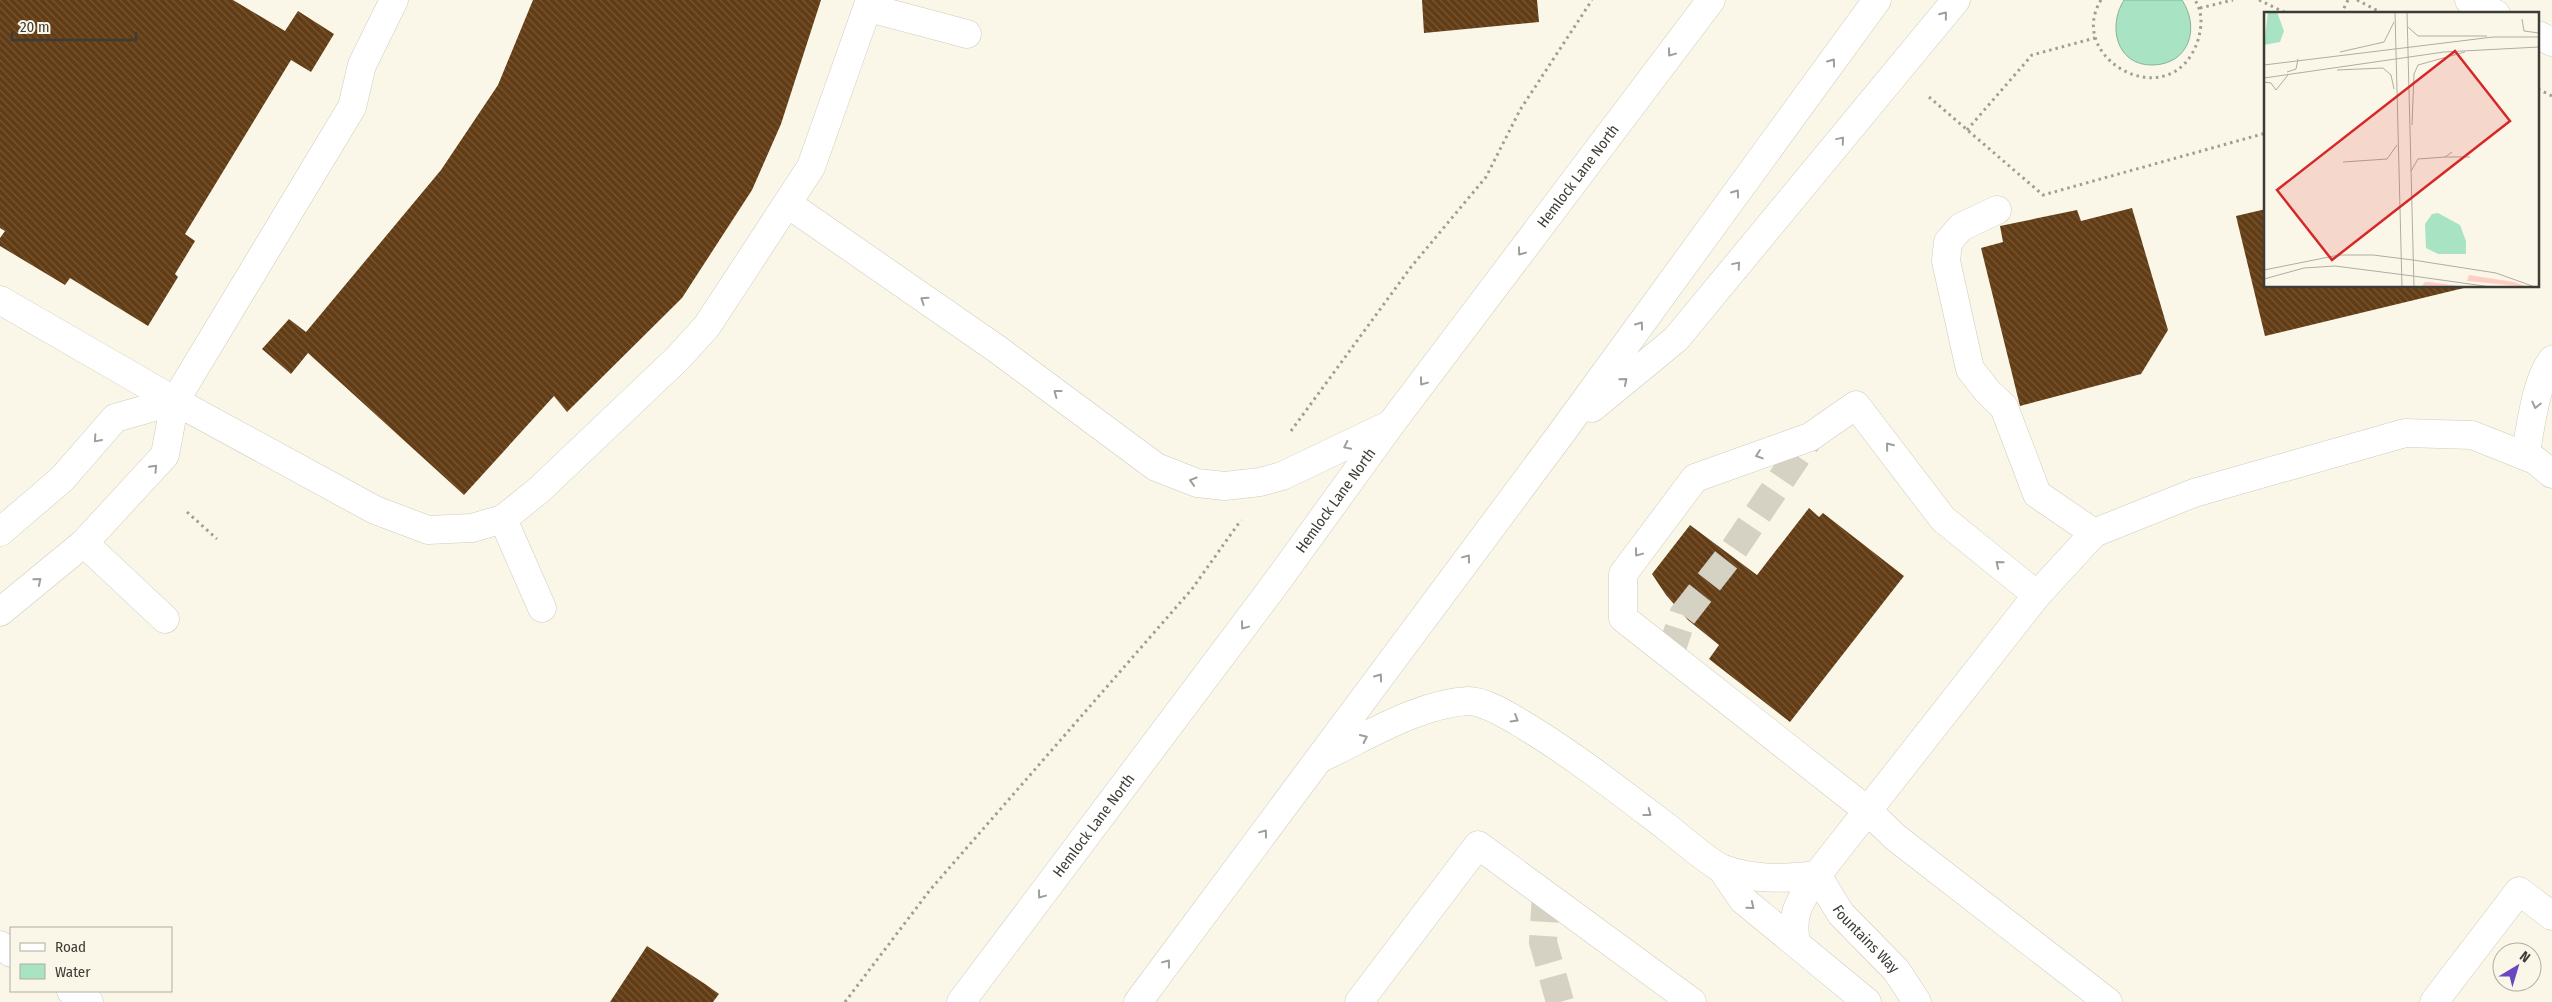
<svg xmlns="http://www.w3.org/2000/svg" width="2552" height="1002" font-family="'Fira Sans Condensed',sans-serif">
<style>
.water{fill:#a8e4c3;stroke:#88b299}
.building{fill:url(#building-back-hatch)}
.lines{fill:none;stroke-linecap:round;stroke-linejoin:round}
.minor-tunnel{stroke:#d5d2c4;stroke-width:28;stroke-dasharray:28 14;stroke-linecap:butt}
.minor-casing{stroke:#cfcbbc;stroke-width:29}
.major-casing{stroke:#cfcbbc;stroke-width:29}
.path{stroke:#a09d92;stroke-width:3;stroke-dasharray:2.5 4;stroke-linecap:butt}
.minor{stroke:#fff;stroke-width:28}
.major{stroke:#fff;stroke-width:28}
.oneway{stroke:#9e9e9a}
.labels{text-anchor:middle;stroke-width:5;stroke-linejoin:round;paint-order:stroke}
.street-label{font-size:15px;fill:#3d3c36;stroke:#fbf7e8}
.inset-road{fill:none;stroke:#afaca1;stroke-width:1}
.view{fill:#d62828;fill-opacity:0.15;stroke:#d62828;stroke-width:2.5}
.inset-edge{fill:none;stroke:#3d3c36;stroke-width:2.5}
</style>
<defs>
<pattern id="building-back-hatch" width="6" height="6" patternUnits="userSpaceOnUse" patternTransform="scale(1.25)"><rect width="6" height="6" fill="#623c14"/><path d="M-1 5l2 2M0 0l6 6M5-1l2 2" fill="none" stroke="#765737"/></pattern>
</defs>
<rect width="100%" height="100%" fill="#fbf7e8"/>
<!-- water -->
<path class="water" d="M2124 0H2182C2200 27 2190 64 2153 65 2117 66 2107 27 2124 0Z"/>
<!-- building -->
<path class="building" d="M0 0H233L285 31 298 11 334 34 311 72 291 60 185 234 195 241 175 274 178 277 148 326 70 278 65 285 0 246V238L5 231 0 228Z
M533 0H821L781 124 752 190 682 298 567 412 554 396 464 495 308 353 291 374 262 349 289 319 306 332 441 170 498 85Z
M1422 0H1537L1539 22 1424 33Z
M2132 208 2168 330 2141 374 2020 406 1981 248 2003 242 2000 226 2077 210 2081 221Z
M2266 209V286H2464V288L2265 336 2236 216Z
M1809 508 1819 517 1823 513 1904 576 1790 722 1709 659 1719 645 1688 620 1666 595 1652 574 1690 525 1757 575Z
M647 946 705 984 719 994 713 1002H610Z"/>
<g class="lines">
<!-- minor-tunnel -->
<path class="minor-tunnel" d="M1670 655 1683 615 1730 555 1810 437
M1546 894 1543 942 1560 1002"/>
<defs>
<g id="minor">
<path d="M869 8 967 34"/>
<path d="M1997 210 1961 227 1948 242 1946 261 1970 369 1988 392 2004 407 2037 494 2094 533"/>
<path d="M0 300 175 401 375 510 428 530 472 528 503 519 539 490 678 358 707 326 811 167 870 0"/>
<path d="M175 401 352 107 362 65 394 0"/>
<path d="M2525 456C2531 428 2535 382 2552 360"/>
<path d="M503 519 542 608"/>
<path d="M0 532 62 479 115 418 175 401 165 455 84 543 0 612"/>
<path d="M84 543 165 619"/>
<path d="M2037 595 1943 519 1856 405 1810 437 1695 478 1623 574V618L1868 811 1895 837 2108 1002"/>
<path id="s1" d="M1817 875 1841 914 1896 970 1917 1002"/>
<path d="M1796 942C1790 912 1801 900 1817 875L2037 595 2094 533 2194 493 2405 433 2472 435 2535 460 2552 474"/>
<path d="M0 945 11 953"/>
<path d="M71 991 89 1002"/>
<path d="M1359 1002 1478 845 1692 1002"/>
<path d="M2434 1002 2519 891 2552 916"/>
</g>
<g id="major">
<path d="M2469 0 2496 14"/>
<path d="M2538 35 2552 42"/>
<path d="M788 204 997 349 1156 467 1197 483 1225 486 1260 482 1282 476 1387 426"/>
<path d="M1592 408 1676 339 1956 0"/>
<path d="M1321 758C1366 737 1418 704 1468 701 1486 701 1512 718 1527 727 1576 757 1622 793 1668 828 1682 839 1709 863 1723 869 1754 880 1784 879 1817 875"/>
<path d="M1721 868 1743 900 1867 1002"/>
<path id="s2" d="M961 1002 1273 587 1391 424 1711 0"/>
<path d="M1138 1002 1560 435 1877 0"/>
</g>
</defs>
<!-- minor casing -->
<use href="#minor" class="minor-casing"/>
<!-- major casing -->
<use href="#major" class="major-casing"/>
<!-- path -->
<path class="path" d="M2101 0C2064 60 2173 118 2198 40 2202 26 2203 13 2195 0
M2259 0 2288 14
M2357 0 2384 14
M2200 8 2233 0
M2341 14 2348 0
M2538 89 2552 96
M1929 97 2043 195 2266 133
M1967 130 2032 55 2095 38
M1291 431 1411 267 1486 177 1520 110 1592 0
M187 512 217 539
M845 1002 930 890 1192 589 1241 520"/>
<!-- minor -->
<use href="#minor" class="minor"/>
<!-- major -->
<use href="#major" class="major"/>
</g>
<!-- one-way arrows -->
<defs><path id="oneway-chevron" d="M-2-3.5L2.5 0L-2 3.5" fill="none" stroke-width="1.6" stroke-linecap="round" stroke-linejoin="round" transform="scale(1.25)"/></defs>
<g class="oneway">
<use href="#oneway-chevron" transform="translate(1944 15) rotate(-51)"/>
<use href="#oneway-chevron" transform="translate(1671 53) rotate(127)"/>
<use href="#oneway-chevron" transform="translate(1832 62) rotate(-54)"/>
<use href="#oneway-chevron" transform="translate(1841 140) rotate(-50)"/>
<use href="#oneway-chevron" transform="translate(1736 193) rotate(-54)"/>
<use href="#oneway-chevron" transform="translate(1521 252) rotate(127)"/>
<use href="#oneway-chevron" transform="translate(1737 265) rotate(-50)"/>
<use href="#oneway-chevron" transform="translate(924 300) rotate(-146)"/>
<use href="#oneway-chevron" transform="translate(1640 325) rotate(-54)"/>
<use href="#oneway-chevron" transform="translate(1624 381) rotate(-40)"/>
<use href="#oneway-chevron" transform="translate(1423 382) rotate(127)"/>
<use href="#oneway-chevron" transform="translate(1057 393) rotate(-143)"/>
<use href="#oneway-chevron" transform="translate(2536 405) rotate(103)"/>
<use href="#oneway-chevron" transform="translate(97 439) rotate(131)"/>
<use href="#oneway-chevron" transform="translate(1347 446) rotate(154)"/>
<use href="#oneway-chevron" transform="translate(1889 446) rotate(-129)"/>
<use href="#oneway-chevron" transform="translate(1759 455) rotate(161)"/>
<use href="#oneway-chevron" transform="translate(154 468) rotate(-47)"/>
<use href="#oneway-chevron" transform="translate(1193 481) rotate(-163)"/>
<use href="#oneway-chevron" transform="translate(1638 553) rotate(127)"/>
<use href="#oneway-chevron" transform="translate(1467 558) rotate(-53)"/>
<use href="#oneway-chevron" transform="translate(1999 564) rotate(-141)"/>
<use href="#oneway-chevron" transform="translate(38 581) rotate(-39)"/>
<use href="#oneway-chevron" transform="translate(1244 626) rotate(127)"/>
<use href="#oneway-chevron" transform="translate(1379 677) rotate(-54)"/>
<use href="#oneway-chevron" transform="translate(1515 719) rotate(31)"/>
<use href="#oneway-chevron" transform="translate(1364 738) rotate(-25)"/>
<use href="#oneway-chevron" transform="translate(1648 813) rotate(37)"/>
<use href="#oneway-chevron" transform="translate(1264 833) rotate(-53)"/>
<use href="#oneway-chevron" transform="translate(1041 895) rotate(127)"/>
<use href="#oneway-chevron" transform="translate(1751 906) rotate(39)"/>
<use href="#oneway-chevron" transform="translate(1167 963) rotate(-53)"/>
</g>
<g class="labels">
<!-- street labels -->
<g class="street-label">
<text dy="5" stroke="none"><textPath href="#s2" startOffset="1031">Hemlock Lane North</textPath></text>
<text dy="5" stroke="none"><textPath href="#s2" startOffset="626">Hemlock Lane North</textPath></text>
<text dy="5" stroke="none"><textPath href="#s2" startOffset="221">Hemlock Lane North</textPath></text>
<text dy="5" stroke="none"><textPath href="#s1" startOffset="81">Fountains Way</textPath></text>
</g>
</g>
<!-- overview -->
<g transform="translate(2264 12)">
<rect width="275" height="275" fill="#fbf7e8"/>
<path d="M205 263 250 270 264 275 203 269ZM161 270H165L204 275H157Z" fill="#fecec5"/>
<path d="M4 0H13L20 19 16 30 0 33ZM174 201 196 213 202 229V242H174L162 236 161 212 168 202Z" fill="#a8e4c3"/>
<path class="inset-road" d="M131 0 138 275M143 0 150 275M258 7 260 19 275 21M144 15 154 24H223M76 40 120 30 130 10M0 53 229 25H275M73 58 119 56 127 63 130 77M23 60 32 57 34 47M0 66 180 40 275 35M0 70 7 71 12 78M12 78 24 63M148 113 150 62 154 53 201 40M181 145H206M79 150 123 147 133 133M147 159 154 147 181 145 188 140M149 248 232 261 271 275M0 258 75 243H109L149 248M149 264 227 275M0 267 40 256 71 254 149 264"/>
<path class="view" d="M191 39 246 109 68 248 13 178Z"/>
<rect width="275" height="275" class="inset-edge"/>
</g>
<!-- legend -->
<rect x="10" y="927" width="162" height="65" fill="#fbf7e8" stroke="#afaca1"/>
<rect x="20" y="943" width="25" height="8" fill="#ffffff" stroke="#afaca1"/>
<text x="55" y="952" font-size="15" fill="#3d3c36">Road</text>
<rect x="20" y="964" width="25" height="15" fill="#a8e4c3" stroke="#afaca1"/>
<text x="55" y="977" font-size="15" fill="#3d3c36">Water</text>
<!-- north arrow -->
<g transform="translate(2517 967) rotate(38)"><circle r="24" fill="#fbf7e8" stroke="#afaca1"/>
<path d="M0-4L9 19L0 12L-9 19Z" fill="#6948c1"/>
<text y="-8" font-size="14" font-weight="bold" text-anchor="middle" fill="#3d3c36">N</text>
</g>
<!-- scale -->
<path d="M12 32v8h124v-8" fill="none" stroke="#3d3c36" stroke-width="2.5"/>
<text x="20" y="32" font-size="15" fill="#3d3c36" stroke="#fbf7e8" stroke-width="4" paint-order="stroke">20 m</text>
</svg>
